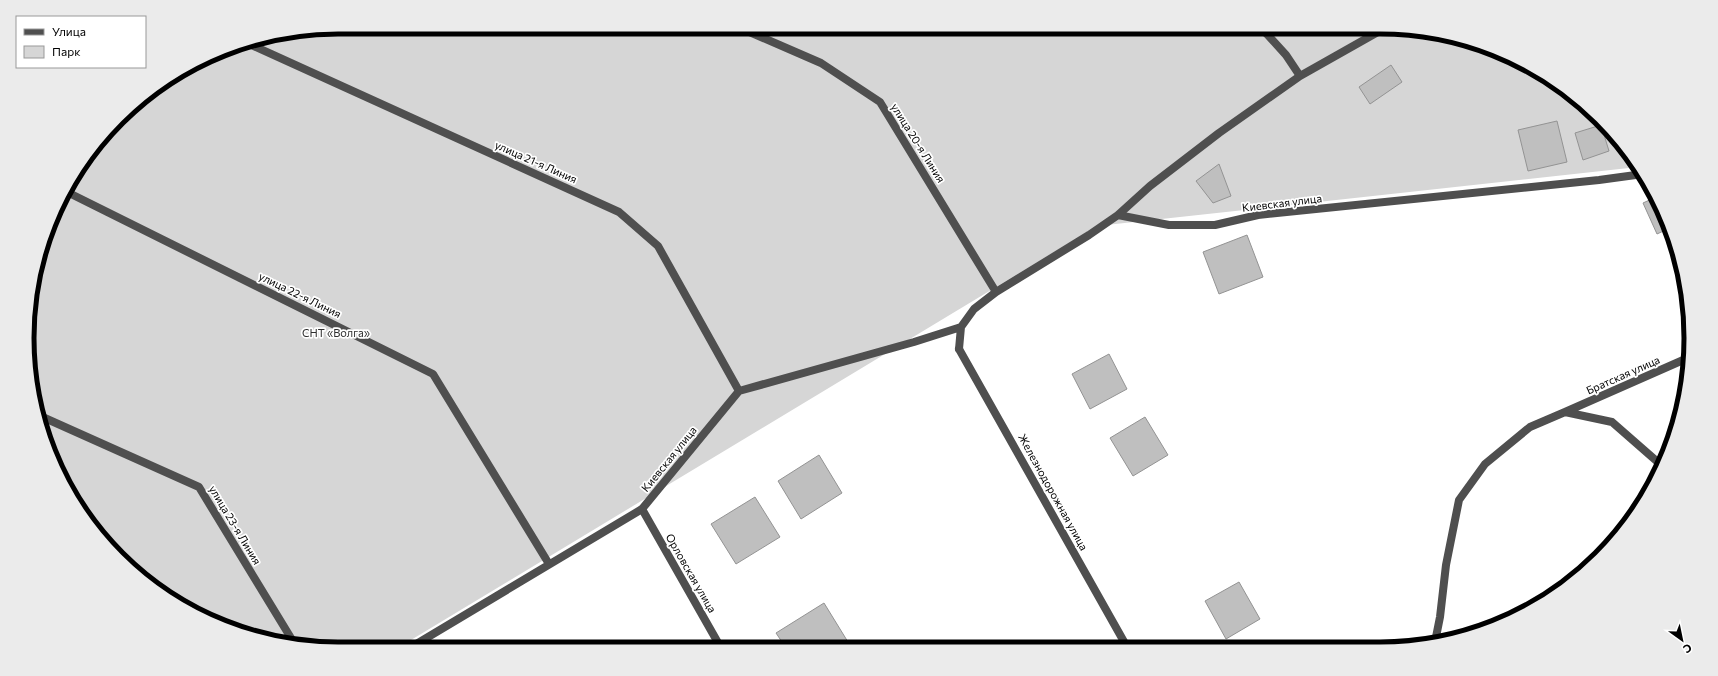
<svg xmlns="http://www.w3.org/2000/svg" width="1718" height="676" font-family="Commissioner,sans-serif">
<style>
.green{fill:#d6d6d6}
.building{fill:#bfbfbf;stroke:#939393}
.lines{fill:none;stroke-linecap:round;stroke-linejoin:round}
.service{stroke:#4f4f4f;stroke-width:8}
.minor{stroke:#4f4f4f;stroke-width:8}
.labels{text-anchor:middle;stroke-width:3.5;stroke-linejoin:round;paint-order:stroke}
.street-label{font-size:11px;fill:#000;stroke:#fff}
.park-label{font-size:11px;fill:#2d2d2d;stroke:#fff}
.rim{fill:none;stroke:#000;stroke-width:5}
</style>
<rect width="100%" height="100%" fill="#fff"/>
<!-- green -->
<path class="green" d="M338 27H1380L1461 38 1518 59 1570 91 1614 133 1638 167 1097 226 396 649H338L257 638 201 617 149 585 79 511 51 457 33 399 30 297 44 238 69 183 133 104 183 69 238 44Z"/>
<!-- building -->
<path class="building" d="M1391 65 1402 82 1370 104 1359 87Z
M1557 121 1567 162 1528 171 1518 130Z
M1601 125 1609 151 1583 160 1575 133Z
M1219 164 1231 196 1213 203 1196 181Z
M1656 197 1670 228 1657 234 1643 203Z
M1247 235 1263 277 1219 294 1203 252Z
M1109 354 1127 389 1090 409 1072 374Z
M1145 417 1168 455 1133 476 1110 438Z
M819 455 842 493 801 519 778 481Z
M755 497 780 537 736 564 711 524Z
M1239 582 1260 619 1226 639 1205 601Z
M824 603 848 642 838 648H786L776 633Z"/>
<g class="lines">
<!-- service -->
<path class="service" d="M738 27 821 63 880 102 996 292
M1251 27 1266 33 1286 55 1300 76
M245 42 619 212 658 246 739 391
M65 191 433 374 549 564
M1118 215 1150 186 1219 133 1300 76 1385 28
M959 349 961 327 974 309 996 292 1089 235 1118 215 1169 225H1215L1258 215 1599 180 1643 174
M1565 412 1690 357
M38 415 199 487 294 643
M1435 642 1440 617 1446 565 1459 500 1485 464 1530 427 1565 412 1612 422 1660 464
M408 649 642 509 739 391 914 342 961 327"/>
<!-- minor -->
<path class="minor" d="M959 349 1127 647
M642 509 721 648"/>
</g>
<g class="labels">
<!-- street labels -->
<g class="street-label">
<text transform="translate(918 143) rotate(58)" y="4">улица 20-я Линия</text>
<text transform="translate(536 162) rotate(24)" y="4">улица 21-я Линия</text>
<text transform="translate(1282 203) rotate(-7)" y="4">Киевская улица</text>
<text transform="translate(300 295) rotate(26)" y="4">улица 22-я Линия</text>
<text transform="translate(1623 375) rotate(-24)" y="4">Братская улица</text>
<text transform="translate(669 459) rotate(-51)" y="4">Киевская улица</text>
<text transform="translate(1053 492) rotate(61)" y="4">Железнодорожная улица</text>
<text transform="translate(235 525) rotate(59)" y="4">улица 23-я Линия</text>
<text transform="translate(691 573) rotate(60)" y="4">Орловская улица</text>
</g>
<!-- park labels -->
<g class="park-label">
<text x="336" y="337">СНТ «Волга»</text>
</g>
</g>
<!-- crop -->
<path d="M0 0H1718V676H0ZM338 34H1380A304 304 0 0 1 1684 338V338A304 304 0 0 1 1380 642H338A304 304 0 0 1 34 338V338A304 304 0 0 1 338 34Z" fill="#ebebeb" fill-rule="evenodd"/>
<path class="rim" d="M338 34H1380A304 304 0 0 1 1684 338V338A304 304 0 0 1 1380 642H338A304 304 0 0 1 34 338V338A304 304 0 0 1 338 34Z"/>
<!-- legend -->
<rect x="16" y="16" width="130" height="52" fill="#ffffff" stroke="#999999"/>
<rect x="24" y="29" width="20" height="6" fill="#4f4f4f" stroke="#999999"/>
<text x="52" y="36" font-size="12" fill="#000000">Улица</text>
<rect x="24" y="46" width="20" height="12" fill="#d6d6d6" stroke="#999999"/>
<text x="52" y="56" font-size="12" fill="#000000">Парк</text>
<!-- north arrow -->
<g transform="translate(1682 640) rotate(147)" stroke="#ffffff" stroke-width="3" paint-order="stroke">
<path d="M0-3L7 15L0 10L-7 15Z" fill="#000000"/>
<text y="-6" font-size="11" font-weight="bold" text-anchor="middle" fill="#000000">С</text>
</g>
</svg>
